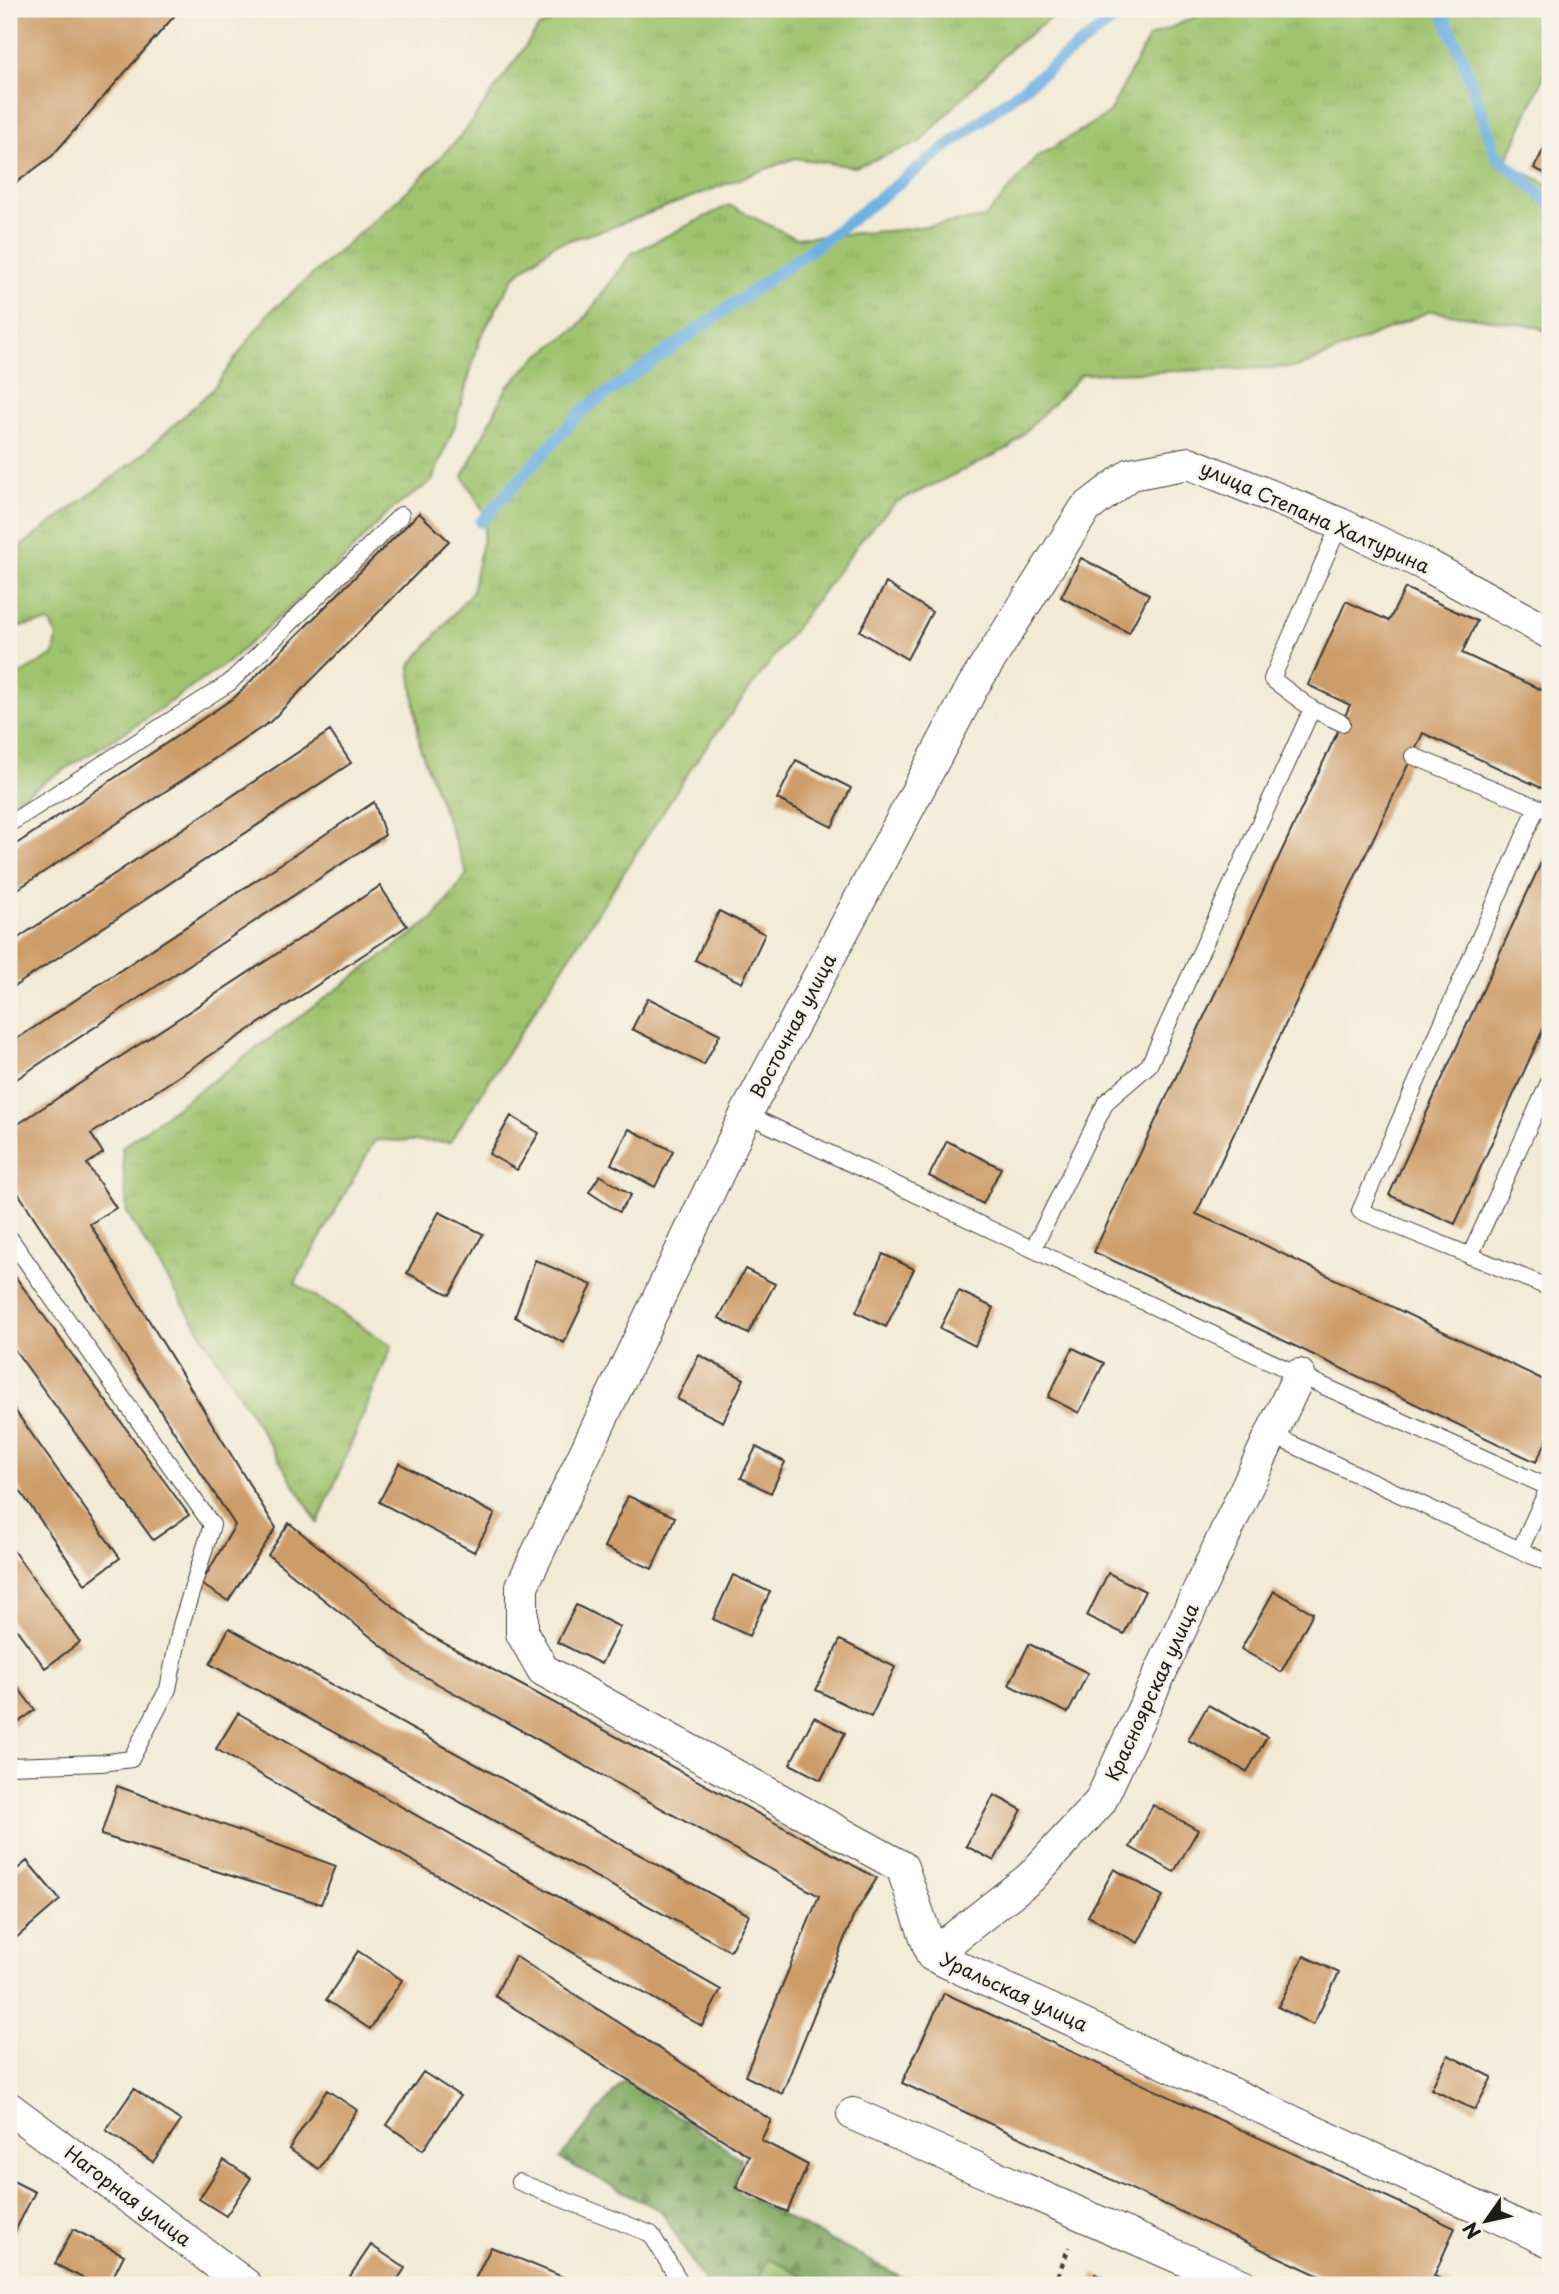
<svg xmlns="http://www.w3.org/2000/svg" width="1559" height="2294" font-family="'Playpen Sans',sans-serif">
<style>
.grass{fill:url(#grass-tufts);stroke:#5e7045;stroke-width:2}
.forest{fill:url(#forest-firs);stroke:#4e623e;stroke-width:2}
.park{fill:url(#park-crowns);stroke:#5e7045;stroke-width:2}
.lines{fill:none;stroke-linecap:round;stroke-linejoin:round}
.stream{stroke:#6db0e2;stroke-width:12}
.building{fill:#cd9d69}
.service-casing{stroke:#3c3b38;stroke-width:18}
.minor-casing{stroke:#3c3b38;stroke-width:34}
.path{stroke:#3c3b38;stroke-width:4.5;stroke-dasharray:5 5;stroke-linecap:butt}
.service{stroke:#fff;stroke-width:16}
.minor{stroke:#fff;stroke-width:32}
.labels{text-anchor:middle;stroke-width:5;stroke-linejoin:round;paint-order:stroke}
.street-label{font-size:19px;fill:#1c1c1c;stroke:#f7f3e8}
</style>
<defs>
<pattern id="grass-tufts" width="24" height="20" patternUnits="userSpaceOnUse" patternTransform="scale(1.75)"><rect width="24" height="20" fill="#9fc36e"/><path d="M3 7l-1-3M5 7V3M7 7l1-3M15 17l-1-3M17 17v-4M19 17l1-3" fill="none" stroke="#88a75f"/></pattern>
<pattern id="forest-firs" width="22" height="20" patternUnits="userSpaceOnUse" patternTransform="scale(1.75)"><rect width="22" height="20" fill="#7fa961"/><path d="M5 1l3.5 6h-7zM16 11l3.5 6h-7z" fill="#67894f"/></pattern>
<pattern id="park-crowns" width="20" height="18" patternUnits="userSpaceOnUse" patternTransform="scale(1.75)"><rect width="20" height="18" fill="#9fc36e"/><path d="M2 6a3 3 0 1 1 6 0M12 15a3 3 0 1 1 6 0" fill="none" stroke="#88a75f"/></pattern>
</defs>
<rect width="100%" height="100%" fill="#f7f3e8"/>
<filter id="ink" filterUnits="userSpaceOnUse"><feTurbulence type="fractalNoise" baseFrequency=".0143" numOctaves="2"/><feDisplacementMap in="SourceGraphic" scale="14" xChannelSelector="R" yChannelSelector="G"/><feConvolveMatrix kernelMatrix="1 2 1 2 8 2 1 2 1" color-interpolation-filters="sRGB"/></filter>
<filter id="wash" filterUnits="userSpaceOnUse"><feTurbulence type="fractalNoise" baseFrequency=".00686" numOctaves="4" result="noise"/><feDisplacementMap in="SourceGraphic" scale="28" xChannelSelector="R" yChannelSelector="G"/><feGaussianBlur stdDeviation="1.57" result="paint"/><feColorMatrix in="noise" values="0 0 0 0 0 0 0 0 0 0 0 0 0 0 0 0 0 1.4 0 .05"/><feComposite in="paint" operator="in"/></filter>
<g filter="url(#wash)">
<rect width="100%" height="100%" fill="#f2ead5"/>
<!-- grass -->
<path class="grass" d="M580 9H1063L1011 48 919 143 855 167 795 158 607 229 553 245 514 277 480 338 455 425 432 481 387 513 339 564 227 663 141 722 9 804V680L54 655 57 636 49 622 9 628V555L136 460 212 390 268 314 417 182 465 131 539 27Z
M1213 9 1301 12 1311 9H1550V62L1506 163 1550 185V333L1537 327 1430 311 1300 367 1082 374 1009 448 895 503 865 535 695 762 450 1142 375 1140 295 1283 392 1346 318 1523 127 1213 122 1147 434 918 467 874 420 747 410 666 472 592 487 518 463 476 507 387 536 358 578 327 632 253 729 205 795 238 898 230 985 218 1037 157 1109 113 1149 37Z"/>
<!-- forest -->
<path class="forest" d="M624 2080 741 2159 733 2190 917 2285H706L661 2211 560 2159Z"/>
<!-- park -->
<path class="park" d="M768 2258 822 2285H757Z"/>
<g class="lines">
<!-- stream -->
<path class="stream" d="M1441 9 1461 54 1496 155 1550 203
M481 522 582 411 822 242 1127 9"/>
</g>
<g id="blocks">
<!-- building -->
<path class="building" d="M9 9H170L176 14 52 156 9 188Z
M1550 137V176L1534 168Z
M419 513 449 541 270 722 9 895V849L235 697Z
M1081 558 1149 594 1129 633 1061 597Z
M886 583 932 612 907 659 860 631Z
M1405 588 1477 621 1462 653 1550 694V792L1423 733 1196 1214 1248 1237 1550 1383V1434L1536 1462 1214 1307 1094 1252 1350 705 1308 685 1346 601 1389 621Z
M330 731 351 763 9 990V944Z
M796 760 851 788 832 827 777 799Z
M374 802 385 835 9 1084V1044Z
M1550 843V1014L1455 1224 1389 1195Z
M380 886 407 926 91 1134 103 1153 87 1164 116 1208 90 1224 276 1528 228 1601 201 1584 235 1525 9 1179V1130Z
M719 911 765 934 742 983 695 960Z
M648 998 720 1034 704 1065 632 1029Z
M511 1116 539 1133 517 1170 489 1154Z
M629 1129 673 1151 655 1187 611 1164Z
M947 1141 1001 1168 983 1204 929 1176Z
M600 1175 631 1195 619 1212 589 1192Z
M439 1212 483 1234 450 1295 407 1273Z
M883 1254 914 1269 886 1327 856 1312Z
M535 1260 592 1285 564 1343 515 1317Z
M9 1268 189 1515 153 1540 9 1342Z
M745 1269 775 1284 748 1334 719 1318Z
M959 1291 994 1308 975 1346 940 1328Z
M1073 1348 1104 1363 1079 1413 1048 1397Z
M699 1355 744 1379 723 1422 677 1399Z
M9 1402 120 1558 85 1584 9 1475Z
M756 1447 785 1462 771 1493 741 1478Z
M399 1463 495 1514 474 1552 379 1502Z
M628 1496 675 1517 652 1569 604 1547Z
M289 1523 429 1635 877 1878 854 1915 782 2094 745 2076 819 1896 411 1669 268 1555Z
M9 1545 80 1642 45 1668 9 1619Z
M1108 1573 1145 1591 1124 1634 1087 1616Z
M733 1575 770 1592 749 1636 713 1619Z
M1274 1591 1313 1613 1281 1672 1241 1649Z
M576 1605 620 1627 601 1664 557 1642Z
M229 1628 749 1915 730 1951 210 1664Z
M840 1640 895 1667 871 1717 816 1690Z
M1029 1644 1088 1673 1068 1713 1009 1685Z
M9 1676 35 1710 9 1729Z
M1208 1705 1267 1737 1247 1772 1188 1740Z
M238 1713 721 1990 702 2026 216 1749Z
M814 1717 845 1733 821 1780 790 1764Z
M117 1786 336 1866 321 1904 101 1835Z
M994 1795 1022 1810 994 1861 966 1846Z
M1153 1805 1198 1830 1174 1872 1130 1847Z
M27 1861 60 1900 9 1944V1876Z
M1114 1869 1163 1896 1138 1943 1088 1916Z
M358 1951 402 1980 370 2029 326 2000Z
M515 1956 771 2120 761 2140 808 2165 787 2212 736 2188 749 2156 495 1996Z
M1304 1956 1339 1973 1313 2025 1278 2007Z
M944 1993 1455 2228 1434 2276 1454 2285H1339L902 2083Z
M1448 2055 1492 2077 1475 2110 1431 2089Z
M423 2072 460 2096 423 2150 387 2125Z
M134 2089 181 2121 153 2162 106 2130Z
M327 2090 357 2110 319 2169 289 2149Z
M224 2160 251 2178 226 2216 199 2199Z
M9 2179 35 2192 9 2243Z
M73 2229 124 2255 109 2285H96L55 2264Z
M371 2245 405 2268 394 2285H344Z
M491 2247 582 2285H472Z
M1095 2274 1118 2285H1089Z"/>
</g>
</g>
<g filter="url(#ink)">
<use href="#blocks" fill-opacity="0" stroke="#3c3b38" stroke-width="2"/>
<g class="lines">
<defs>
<path id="service" d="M1312 709 1272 679 1340 524
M1413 756 1537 807
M1550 810 1537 807 1360 1211 1550 1288
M9 824 229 683 401 515
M746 1114 1299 1375 1548 1487
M9 1237 212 1525 181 1625 168 1689 131 1759 101 1763 9 1766
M1033 1249 1106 1102 1149 1065 1312 709 1342 723
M1470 1256 1550 1080
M1272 1435 1550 1564
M1520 1550 1550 1484
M519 2182 651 2234 682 2285"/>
<path id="minor" d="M1550 633 1432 568 1340 524 1189 463 1131 474 1085 509 973 686 746 1114 522 1586V1633L543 1670 902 1867 932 1955 1550 2241
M932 1955 1030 1878 1100 1802 1299 1375
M9 2108 246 2285
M853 2114 1242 2285"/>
</defs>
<!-- service casing -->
<use href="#service" class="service-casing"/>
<!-- minor casing -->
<use href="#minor" class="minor-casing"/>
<!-- path -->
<path class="path" d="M1054 2285 1069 2247"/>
<!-- service -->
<use href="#service" class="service"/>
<!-- minor -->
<use href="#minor" class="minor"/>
</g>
</g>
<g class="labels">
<!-- street labels -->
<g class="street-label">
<text transform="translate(1315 517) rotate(24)" y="7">улица Степана Халтурина</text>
<text transform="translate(793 1026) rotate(-62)" y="7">Восточная улица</text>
<text transform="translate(1152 1692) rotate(-65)" y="7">Красноярская улица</text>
<text transform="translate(1014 1992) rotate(25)" y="7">Уральская улица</text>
<text transform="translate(128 2196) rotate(37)" y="7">Нагорная улица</text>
</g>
</g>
<!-- margin -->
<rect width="1559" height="2294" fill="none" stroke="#f7f3e8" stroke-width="35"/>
<!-- north arrow -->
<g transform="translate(1486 2221) rotate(236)" stroke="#f7f3e8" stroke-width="5" paint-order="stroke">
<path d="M0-5L12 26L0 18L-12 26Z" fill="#1c1c1c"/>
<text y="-10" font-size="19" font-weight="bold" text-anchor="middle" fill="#1c1c1c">N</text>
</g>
</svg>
